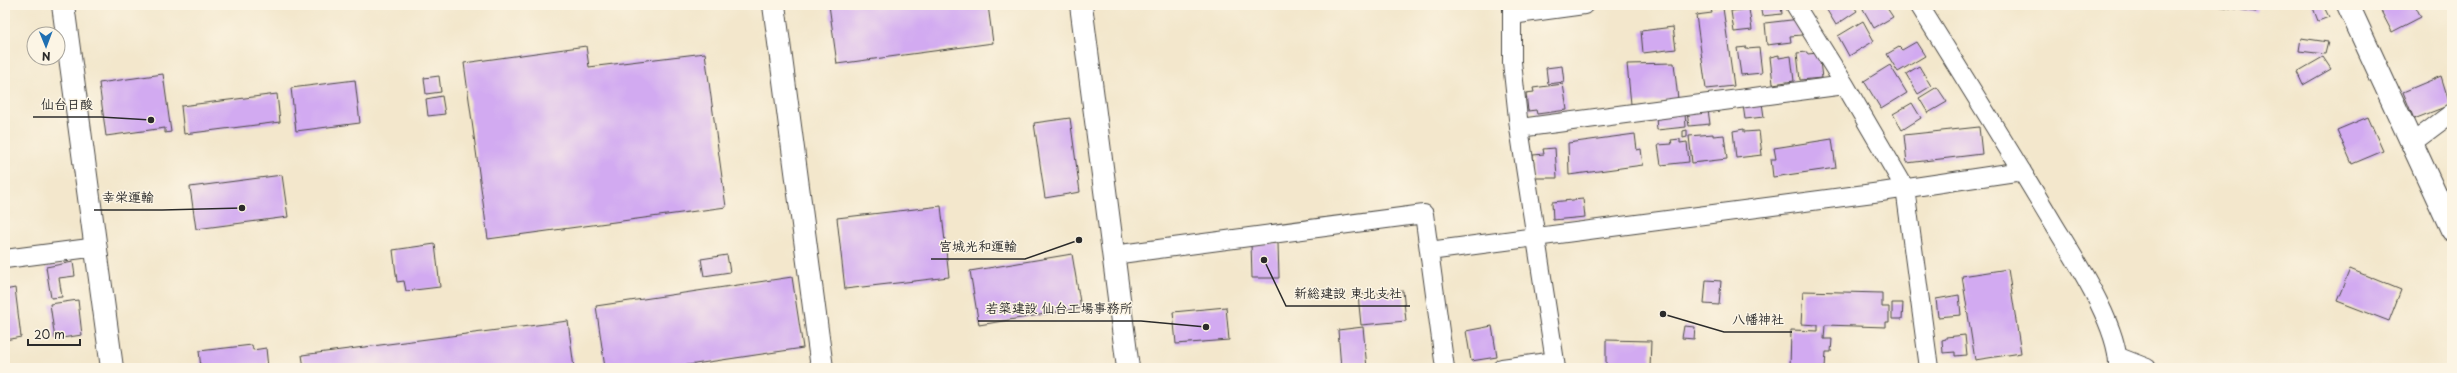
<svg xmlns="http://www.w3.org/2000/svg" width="2457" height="373" font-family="'Playpen Sans','Klee One',sans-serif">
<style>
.building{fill:#d2aaf1}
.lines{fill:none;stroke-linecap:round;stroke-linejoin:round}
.minor-casing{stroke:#494743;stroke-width:20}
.tertiary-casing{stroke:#494743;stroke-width:24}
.minor{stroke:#fff;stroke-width:18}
.tertiary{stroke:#fff;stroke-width:22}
.leader{fill:none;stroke:#2b2b2b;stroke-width:1.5}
.callout-dot{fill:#2b2b2b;stroke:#fcf5e5;stroke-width:1.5}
.callout-label{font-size:13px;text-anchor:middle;font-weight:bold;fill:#2b2b2b;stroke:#fcf5e5;stroke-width:3;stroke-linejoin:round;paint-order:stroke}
</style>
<rect width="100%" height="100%" fill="#fcf5e5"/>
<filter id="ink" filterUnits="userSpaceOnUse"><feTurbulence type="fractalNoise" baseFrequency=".025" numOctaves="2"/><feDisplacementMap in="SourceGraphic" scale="8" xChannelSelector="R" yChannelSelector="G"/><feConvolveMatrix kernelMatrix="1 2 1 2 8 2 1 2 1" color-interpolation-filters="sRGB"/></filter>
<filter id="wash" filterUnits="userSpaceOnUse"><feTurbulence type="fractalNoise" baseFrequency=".012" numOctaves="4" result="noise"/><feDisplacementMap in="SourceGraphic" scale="16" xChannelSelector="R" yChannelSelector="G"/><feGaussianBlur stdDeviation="0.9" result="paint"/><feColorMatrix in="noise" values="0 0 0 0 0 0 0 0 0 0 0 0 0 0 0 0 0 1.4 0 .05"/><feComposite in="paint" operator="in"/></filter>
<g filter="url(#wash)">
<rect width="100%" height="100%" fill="#f3e7cc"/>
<g id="blocks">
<!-- building -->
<path class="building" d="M829 5H988L993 43 837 64Z
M1760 5H1781L1782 14 1762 16Z
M1828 5H1853L1857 11 1836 25 1825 7Z
M1868 5H1885L1893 17 1874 28 1863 9Z
M2210 5H2257L2256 12Z
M2312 5H2323L2329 17 2318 21Z
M2393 5H2415L2421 17 2392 32 2381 11Z
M1723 8 1734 86 1706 89 1696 15 1712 13 1711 9Z
M1749 9 1752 30 1734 32 1731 11Z
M1800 19 1802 35 1790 36 1791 42 1767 45 1765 23Z
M1863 21 1874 41 1849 56 1838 36Z
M1673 27 1676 49 1643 53 1641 31Z
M2301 38 2328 42 2325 54 2299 51Z
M1916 42 1925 56 1898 72 1887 54 1899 47 1902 50Z
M586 46 589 67 705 53 726 207 488 239 464 63Z
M1747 47V49L1759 48 1762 73 1741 75 1737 48Z
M1807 52V54L1819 53 1822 78 1800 80 1797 53Z
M1779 55V58L1791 56 1794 81 1773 84 1770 57Z
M2323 57 2331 69 2303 85 2297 72Z
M1674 63 1678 99 1631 104 1627 64Z
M1890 65 1907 93 1881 109 1864 81Z
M1562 66 1564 82 1548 84 1546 68Z
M1919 66 1931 86 1918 94 1906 74Z
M163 74 171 132 165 133V128L106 136 99 83Z
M439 76 441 92 426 94 424 78Z
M2441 76 2450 105 2414 119 2403 92Z
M355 80 360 123 296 131 291 88Z
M1563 84 1567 110 1537 114 1536 110 1528 111 1526 93 1534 92 1533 88Z
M1937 87 1947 102 1928 113 1919 98Z
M277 94 280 122 184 134 181 106Z
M442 96 445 114 428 116 426 99Z
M1762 103 1764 117 1745 119 1743 105Z
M1912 103 1921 118 1902 130 1893 114Z
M1708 110 1710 124 1689 126 1687 113Z
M1685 113 1686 127 1657 130 1656 117Z
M2368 117 2383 151 2352 164 2337 130Z
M1070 118 1080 192 1045 198 1034 123Z
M1979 127 1982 154 1907 163 1904 135Z
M1744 129V132L1759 131 1762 155 1736 158 1733 131Z
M1687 130V137L1683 138V131Z
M1635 134 1637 150 1641 149 1643 165 1569 175 1568 143Z
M1713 134V136L1724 135 1727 159 1692 163 1689 136Z
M1680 139V143L1687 142 1689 162 1661 165 1658 145 1672 144 1671 140Z
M1832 139 1836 168 1773 177 1771 159H1776L1774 148Z
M1555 148 1557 178H1535L1533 155 1544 154 1543 149Z
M282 175 288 217 196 229 190 187Z
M1583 199 1585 217 1553 220 1552 202Z
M941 206 949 277 845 289 837 218Z
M1251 243H1278L1279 278H1252Z
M435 244 440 287 406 291 404 281 397 282 393 250Z
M1072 254 1081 308 979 325 970 271Z
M727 255 730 272 704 276 701 259Z
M73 262 75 276 59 278 62 297 51 298 46 267Z
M2008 269 2021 353 1975 360 1962 276Z
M2350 269 2401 290 2389 321 2337 301Z
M792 277 803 348 668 368H605L596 306Z
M1706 280 1721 281 1719 305 1704 304Z
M15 288 21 337 5 340V290Z
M1403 291 1406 321 1361 325 1358 295Z
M1803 291 1882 293V307H1889V322H1886V327L1825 325 1824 339H1832L1831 352H1826L1825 368H1790L1791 330 1818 331V325L1801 324Z
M1959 295 1961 315 1938 317 1936 299Z
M78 300 82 335 55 339 50 304Z
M1892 303H1903L1902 319H1892Z
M1226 307 1229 340 1176 344 1173 312Z
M568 321 574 368H304L302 355Z
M1492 326 1497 357 1471 361 1466 331Z
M1684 326 1695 327 1694 339 1682 338Z
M1363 327 1367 368H1341L1338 330Z
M1965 335 1967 355 1955 356V352L1943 353 1942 340 1946 339V337Z
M1606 340 1651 341 1650 368H1606Z
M252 345 253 350 266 348 268 368H201L199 351Z"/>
</g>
</g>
<g filter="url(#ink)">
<use href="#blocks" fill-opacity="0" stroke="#494743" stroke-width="1"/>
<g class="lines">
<defs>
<path id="minor" d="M1512 5V62L1519 128
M1795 5 1845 85
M1919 5C1964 77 2009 149 2053 223 2074 258 2120 328 2118 368
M1512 15 1584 5
M2412 143 2452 113
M1429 251 1881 192 2022 171
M1113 255 1424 214 1445 368
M5 259 97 247
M2119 357 2147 368
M1502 368 1555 361
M1556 368 1519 128 1845 85 1905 188 1929 368"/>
<path id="tertiary" d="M63 5 112 368
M774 5 822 368
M1081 5 1128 368
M2348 5 2452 230"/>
</defs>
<!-- minor casing -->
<use href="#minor" class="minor-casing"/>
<!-- tertiary casing -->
<use href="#tertiary" class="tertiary-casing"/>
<!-- minor -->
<use href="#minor" class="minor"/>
<!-- tertiary -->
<use href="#tertiary" class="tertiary"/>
</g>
</g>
<!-- callouts -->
<path class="leader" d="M151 120L101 117H33M242 208L162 210H94M1079 240L1025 259H931M1264 260L1286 306H1410M1206 327L1141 321H978M1663 314L1724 332H1792"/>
<g class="callout-dot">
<circle cx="151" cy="120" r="4"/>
<circle cx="242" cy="208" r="4"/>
<circle cx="1079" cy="240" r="4"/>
<circle cx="1264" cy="260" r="4"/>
<circle cx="1206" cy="327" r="4"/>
<circle cx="1663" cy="314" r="4"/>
</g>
<g class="callout-label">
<text x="67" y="109">仙台日酸</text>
<text x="128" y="202">幸栄運輸</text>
<text x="978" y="251">宮城光和運輸</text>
<text x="1348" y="298">新総建設 東北支社</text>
<text x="1059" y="313">若築建設 仙台工場事務所</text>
<text x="1758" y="324">八幡神社</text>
</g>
<!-- margin -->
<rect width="2457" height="373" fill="none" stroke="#fcf5e5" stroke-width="20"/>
<!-- north arrow -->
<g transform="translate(46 46) rotate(179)"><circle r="19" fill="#fcf5e5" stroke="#a8a49b"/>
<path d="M0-3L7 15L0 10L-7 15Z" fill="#1f6fb2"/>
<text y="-6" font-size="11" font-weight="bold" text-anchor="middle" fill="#2b2b2b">N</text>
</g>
<!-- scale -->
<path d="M28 339v6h52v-6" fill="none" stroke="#2b2b2b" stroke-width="2"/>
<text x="34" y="339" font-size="12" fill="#2b2b2b" stroke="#fcf5e5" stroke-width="3" paint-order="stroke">20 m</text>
</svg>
